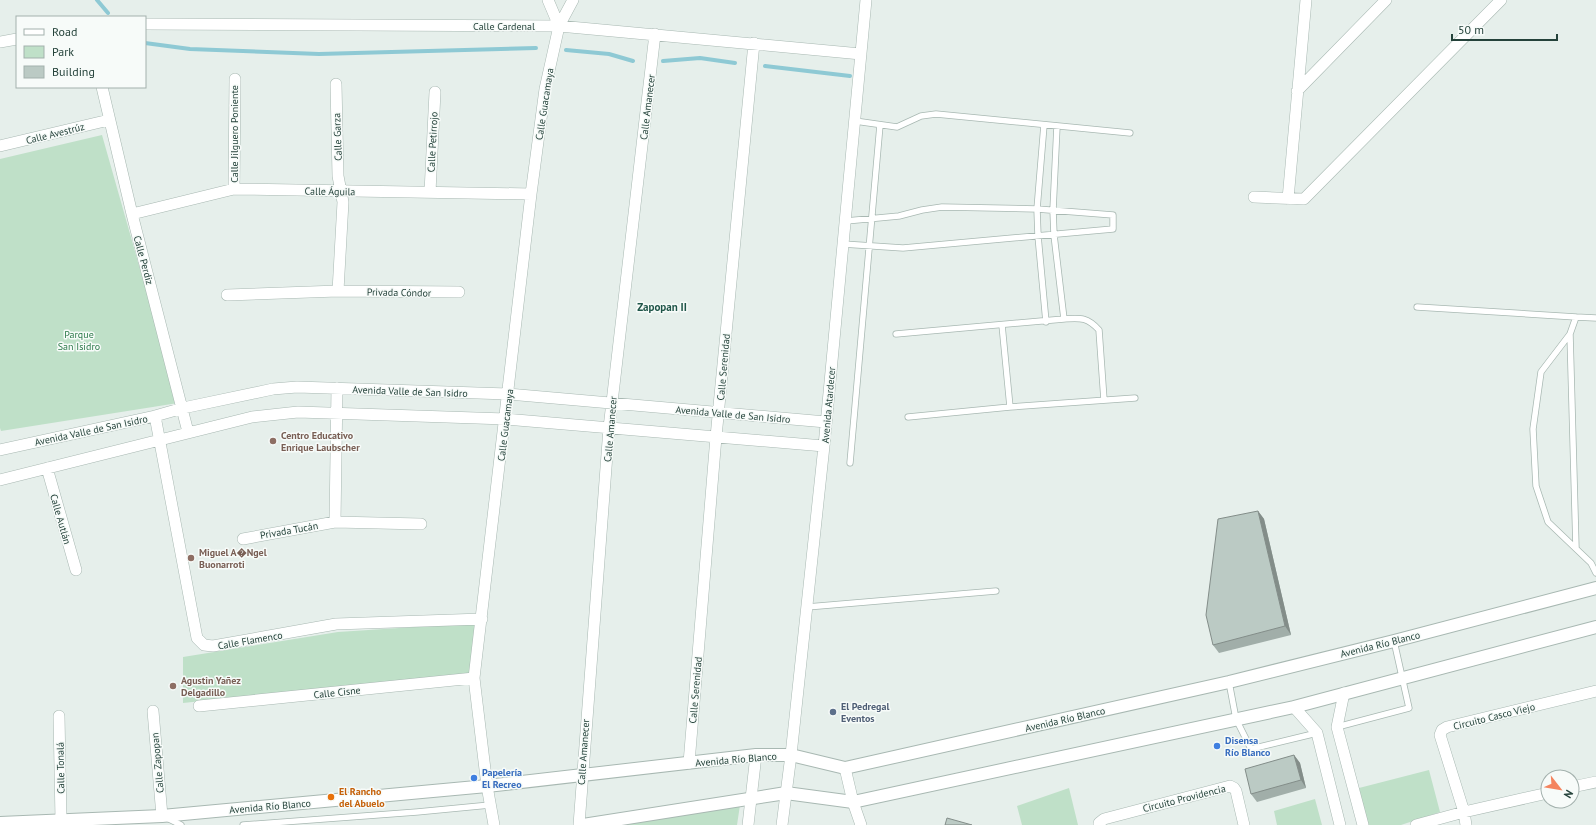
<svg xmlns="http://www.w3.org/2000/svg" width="1596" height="825" font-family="'PT Sans',sans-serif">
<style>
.green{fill:#bfe0c8}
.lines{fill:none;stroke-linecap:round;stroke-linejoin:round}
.stream{stroke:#8ec9d4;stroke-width:4}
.service-casing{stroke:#a8b8b2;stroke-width:7}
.minor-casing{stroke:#a8b8b2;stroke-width:12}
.tertiary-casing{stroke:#a8b8b2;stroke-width:14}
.service{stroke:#fff;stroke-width:5.5}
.minor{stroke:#fff;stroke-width:11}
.tertiary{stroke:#fff;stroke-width:12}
.wall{fill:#a1aea9}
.shaded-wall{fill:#838d89}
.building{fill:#bbcac4;stroke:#838d89}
.education-dot{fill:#8d6e63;stroke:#f7fbf9;stroke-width:1.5}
.service-dot{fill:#5c6f8a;stroke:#f7fbf9;stroke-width:1.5}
.shop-dot{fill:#3f7fe0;stroke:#f7fbf9;stroke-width:1.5}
.food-dot{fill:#e8710a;stroke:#f7fbf9;stroke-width:1.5}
.labels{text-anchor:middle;stroke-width:3;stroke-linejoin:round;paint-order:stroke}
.street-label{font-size:10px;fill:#24423a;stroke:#f7fbf9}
.park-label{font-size:10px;fill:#2d7a4b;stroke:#f7fbf9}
.education-label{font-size:10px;font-weight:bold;fill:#785e54;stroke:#f7fbf9;text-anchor:start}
.service-label{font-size:10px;font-weight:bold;fill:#4e5e75;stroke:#f7fbf9;text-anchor:start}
.shop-label{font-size:10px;font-weight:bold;fill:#366cbe;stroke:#f7fbf9;text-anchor:start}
.food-label{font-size:10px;font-weight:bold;fill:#c56008;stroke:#f7fbf9;text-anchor:start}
.neighbourhood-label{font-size:11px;font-weight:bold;fill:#1f5548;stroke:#f7fbf9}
</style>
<rect width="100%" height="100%" fill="#e6efeb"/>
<!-- green -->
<path class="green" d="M102 135 178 403 1 431 0 428V159Z
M475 623 470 673 183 703V657L338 632Z
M1429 770 1440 812 1401 825H1367L1359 788Z
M1069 788 1078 825H1022L1017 806Z
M1315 799 1322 825H1277L1274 811Z
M740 805 737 825H620Z"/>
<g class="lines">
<!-- stream -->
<path class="stream" d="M97 0 108 13
M145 43 190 49 319 54 536 48
M566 50 609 54 633 61
M663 61 700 58 735 63
M765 66 850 76"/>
<defs>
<path id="service" d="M855 121 897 127 921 116 936 114 1130 133
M1044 125 1037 209 1038 236 1046 322
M1057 126 1053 210 1054 235 1064 319
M843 244 903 248 1113 229V215L1037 209 942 207 922 210 899 216 846 221
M1417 307 1576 317
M1596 318 1576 317 1570 334 1541 372 1533 429 1536 486 1548 522 1591 563 1596 573
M1002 325 1010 407
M896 334 1064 319C1081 318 1087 317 1099 330L1104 400
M1570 334 1576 548
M908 417 1010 407 1135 398
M850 463 880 125
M807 607 996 591
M1229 682 1236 719 1251 749 1317 733
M1337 727 1409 708 1394 641
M167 818 181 825
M243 825 417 812 490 805"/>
<path id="minor" d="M548 0 559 26
M145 24 559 26 861 54
M0 42 17 39
M336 84 338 176 343 202 338 291
M102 87 132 214 188 432
M1297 91 1386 0
M0 146 109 120
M234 189 235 79
M430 192 435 92
M1254 197 1304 199 1501 0
M1288 199 1306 0
M132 214 234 189 531 194
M227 295 338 291 459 292
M155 416 197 638 204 645 213 646 336 624 482 619
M0 450 155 416 183 408 273 389 297 387 508 394 826 422
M47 468 76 570
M0 480 252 417 298 412 506 419 824 446
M335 522 337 388
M243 539 335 522 421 524
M1344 693 1337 727 1363 825
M199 706 474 678
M1294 707 1317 733 1340 825
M153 711 162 816
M59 716 61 820
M689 763 716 437 754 43
M845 768 853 802 861 825
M1572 787 1596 782
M494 825 487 786 474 678 531 194 545 89 559 26 573 0
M579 825 609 428 655 34
M748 825 756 755
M782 825 791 755 824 446 866 0
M1099 825V823L1104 819 1230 786 1234 788 1236 791 1244 825
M1416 825 1464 812 1548 793
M1466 825 1464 812 1440 735 1442 730 1447 727 1596 691"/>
<path id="tertiary" d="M0 823 162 816 487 786 756 755H791L845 768 1229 682 1394 641 1596 588
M583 825 786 793 853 802 1294 707 1596 627"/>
</defs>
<!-- service casing -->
<use href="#service" class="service-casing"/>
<!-- minor casing -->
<use href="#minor" class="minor-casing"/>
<!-- tertiary casing -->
<use href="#tertiary" class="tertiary-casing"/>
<!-- service -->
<use href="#service" class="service"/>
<!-- minor -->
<use href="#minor" class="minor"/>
<!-- tertiary -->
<use href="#tertiary" class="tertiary"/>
</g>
<!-- wall -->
<path class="wall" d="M1258 511 1264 519 1291 635 1219 653 1213 645Z
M1294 755 1300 763 1306 788 1257 802 1251 794Z"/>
<!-- shaded-wall -->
<path class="shaded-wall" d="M1258 511 1264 519 1291 635 1285 626Z
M1294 755 1300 763 1306 788 1301 780Z"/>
<!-- building -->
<path class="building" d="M1258 511 1285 626 1213 645 1206 615 1218 519Z
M1294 755 1301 780 1251 794 1245 769Z
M947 818 972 825H945Z"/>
<!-- markers -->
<g class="education-dot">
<circle cx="273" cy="441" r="4"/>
<circle cx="191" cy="558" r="4"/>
<circle cx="173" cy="686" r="4"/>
</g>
<circle class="service-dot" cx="833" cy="712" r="4"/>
<g class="shop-dot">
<circle cx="1217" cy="746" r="4"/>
<circle cx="474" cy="778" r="4"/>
</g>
<circle class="food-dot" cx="331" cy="797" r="4"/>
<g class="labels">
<!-- street labels -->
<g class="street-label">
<text x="504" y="30">Calle Cardenal</text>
<text transform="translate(544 104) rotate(-81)" y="4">Calle Guacamaya</text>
<text transform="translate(647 107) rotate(-83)" y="4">Calle Amanecer</text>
<text transform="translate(55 133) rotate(-14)" y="4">Calle Avestrúz</text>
<text transform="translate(234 134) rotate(-90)" y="4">Calle Jilguero Poniente</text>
<text transform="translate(337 137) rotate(-92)" y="4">Calle Garza</text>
<text transform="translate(432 142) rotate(-87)" y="4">Calle Petirrojo</text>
<text transform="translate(330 191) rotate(1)" y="4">Calle Águila</text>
<text transform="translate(144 260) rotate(75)" y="4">Calle Perdiz</text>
<text transform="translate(399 292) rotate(1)" y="4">Privada Cóndor</text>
<text transform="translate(723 367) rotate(-85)" y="4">Calle Serenidad</text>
<text transform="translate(410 391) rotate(2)" y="4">Avenida Valle de San Isidro</text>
<text transform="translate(828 405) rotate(-85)" y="4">Avenida Atardecer</text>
<text transform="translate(733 414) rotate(5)" y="4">Avenida Valle de San Isidro</text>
<text transform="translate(505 425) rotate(-83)" y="4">Calle Guacamaya</text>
<text transform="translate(610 429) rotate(-85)" y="4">Calle Amanecer</text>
<text transform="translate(91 430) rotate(-12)" y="4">Avenida Valle de San Isidro</text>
<text transform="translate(61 519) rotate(74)" y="4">Calle Autlán</text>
<text transform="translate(289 530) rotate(-10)" y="4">Privada Tucán</text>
<text transform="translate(250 640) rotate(-10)" y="4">Calle Flamenco</text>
<text transform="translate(1380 644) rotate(-14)" y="4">Avenida Río Blanco</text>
<text transform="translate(695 690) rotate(-85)" y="4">Calle Serenidad</text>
<text transform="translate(337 692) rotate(-6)" y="4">Calle Cisne</text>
<text transform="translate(1494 716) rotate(-14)" y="4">Circuito Casco Viejo</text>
<text transform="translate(1065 719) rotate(-13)" y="4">Avenida Río Blanco</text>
<text transform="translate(583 752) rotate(-86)" y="4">Calle Amanecer</text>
<text transform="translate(736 759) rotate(-5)" y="4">Avenida Río Blanco</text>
<text transform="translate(157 763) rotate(-95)" y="4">Calle Zapopan</text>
<text transform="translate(60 768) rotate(-91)" y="4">Calle Tonalá</text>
<text transform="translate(1184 798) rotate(-14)" y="4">Circuito Providencia</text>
<text transform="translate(270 806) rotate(-5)" y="4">Avenida Río Blanco</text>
</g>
<!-- park labels -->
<g class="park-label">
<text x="79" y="338">Parque<tspan x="79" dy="12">San Isidro</tspan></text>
</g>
<!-- education labels -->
<g class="education-label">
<text x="281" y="439">Centro Educativo<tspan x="281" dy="12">Enrique Laubscher</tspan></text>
<text x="199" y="556">Miguel A�Ngel<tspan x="199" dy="12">Buonarroti</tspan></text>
<text x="181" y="684">Agustin Yañez<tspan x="181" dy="12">Delgadillo</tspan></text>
</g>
<!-- service labels -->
<g class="service-label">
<text x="841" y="710">El Pedregal<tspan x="841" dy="12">Eventos</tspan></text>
</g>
<!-- shop labels -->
<g class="shop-label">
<text x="1225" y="744">Disensa<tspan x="1225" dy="12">Río Blanco</tspan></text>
<text x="482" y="776">Papelería<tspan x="482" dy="12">El Recreo</tspan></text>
</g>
<!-- food labels -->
<g class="food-label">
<text x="339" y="795">El Rancho<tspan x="339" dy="12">del Abuelo</tspan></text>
</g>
<!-- neighbourhood labels -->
<g class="neighbourhood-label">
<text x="662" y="311">Zapopan II</text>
</g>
</g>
<!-- legend -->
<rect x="16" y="16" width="130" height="72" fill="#f7fbf9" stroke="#a3b1ad"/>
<rect x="24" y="29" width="20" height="6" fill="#ffffff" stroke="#a3b1ad"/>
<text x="52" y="36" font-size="12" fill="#24423a">Road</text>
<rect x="24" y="46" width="20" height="12" fill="#bfe0c8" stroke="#a3b1ad"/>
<text x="52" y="56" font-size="12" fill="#24423a">Park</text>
<rect x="24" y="66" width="20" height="12" fill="#bbcac4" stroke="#a3b1ad"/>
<text x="52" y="76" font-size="12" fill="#24423a">Building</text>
<!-- north arrow -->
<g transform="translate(1560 789) rotate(121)"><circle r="19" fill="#f7fbf9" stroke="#a3b1ad"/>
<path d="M0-3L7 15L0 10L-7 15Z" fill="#f4845f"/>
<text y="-6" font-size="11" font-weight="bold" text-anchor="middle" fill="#24423a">N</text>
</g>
<!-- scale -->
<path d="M1452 34v6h105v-6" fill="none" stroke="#24423a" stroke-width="2"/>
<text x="1458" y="34" font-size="12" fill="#24423a" stroke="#f7fbf9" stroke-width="3" paint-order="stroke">50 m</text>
</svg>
